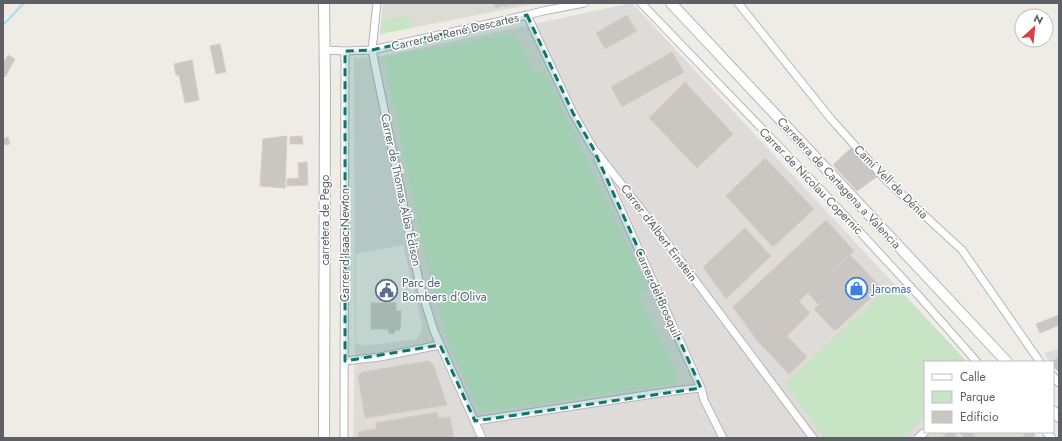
<svg xmlns="http://www.w3.org/2000/svg" width="1062" height="441" font-family="Jost,sans-serif">
<style>
.industrial{fill:#dedbd8;fill-rule:evenodd}
.education{fill:#dedbd4}
.green{fill:#c7e4c4}
.lines{fill:none;stroke-linecap:round;stroke-linejoin:round}
.stream{stroke:#abdefa;stroke-width:2.5}
.building{fill:#cac7c2;stroke:#d3cdc4}
.minor-casing{stroke:#b3b6ba;stroke-width:9}
.secondary-casing{stroke:#b2b5b9;stroke-width:12}
.minor{stroke:#fff;stroke-width:7}
.secondary{stroke:#fff;stroke-width:10}
.marked{fill:#0f766e;fill-opacity:0.2;stroke:#0f766e;stroke-width:3;stroke-dasharray:8 5;stroke-linejoin:round}
.labels{text-anchor:middle;stroke-width:3;stroke-linejoin:round;paint-order:stroke}
.street-label{font-size:12px;fill:#5d6165;stroke:#fff}
.service-label{font-size:12px;fill:#4e5e75;stroke:#fff;text-anchor:start}
.shop-label{font-size:12px;fill:#366cbe;stroke:#fff;text-anchor:start}
</style>
<rect width="100%" height="100%" fill="#efece6"/>
<!-- industrial -->
<path class="industrial" d="M632 3 967 362H925V432H1033L1038 438H353L355 342 354 58 383 56ZM403 245 423 328 417 339 362 346 356 342V254Z
M1059 348V372L1053 366V362H1050L1046 357 1045 353Z"/>
<!-- education -->
<path class="education" d="M383 3H540L497 11 380 34Z"/>
<!-- green -->
<path class="green" d="M409 16 411 28 380 34 382 20Z
M515 33 535 73 544 69 648 288 639 296 679 375 674 384 485 412 477 407 448 342 431 283 407 172 384 57Z
M893 283 967 362H925V416L902 438H825L785 384Z"/>
<g class="lines">
<!-- stream -->
<path class="stream" d="M3 25 24 3"/>
</g>
<!-- building -->
<path class="building" d="M493 3H524L512 5 511 4 505 7 504 5 496 8Z
M627 15 637 31 605 49 596 33Z
M220 44 226 72 216 74 210 46Z
M672 52 684 72 622 107 611 87Z
M8 55 15 59 5 77 3 75V63Z
M192 60 199 100 185 103 179 75H176L174 64Z
M685 82 733 134 697 168 649 118Z
M287 136 285 188 260 186 263 139Z
M302 136 303 144H290V137Z
M8 137 10 144 3 145V139Z
M851 148 878 176 857 191 833 165Z
M765 158 814 209 773 247 726 196Z
M307 162 308 185 287 186V179L299 178 298 163Z
M826 220 854 251 799 301 759 343 733 307Z
M745 228 771 256 726 299 703 267Z
M850 255 862 267 819 305 808 293Z
M862 267 881 288 835 331 814 309Z
M799 301 810 313 787 336 768 352 759 343Z
M371 303H396V311H401L400 330H396L393 334 389 333 388 329H371Z
M1059 315V325L1040 333 1036 324Z
M787 336 807 357 789 374 768 352Z
M1058 357H1059V372L1053 366 1052 362Z
M428 361 433 364 447 405 365 418 358 376 362 372Z
M437 412 438 418 450 417 454 438H359L358 432 376 429V423Z
M948 432H953L959 438H942Z
M959 432H971L977 438H965Z
M1028 432H1033L1035 434 1031 438H1021Z"/>
<g class="lines">
<defs>
<path id="minor" d="M377 3 372 50 420 286 434 331 482 438
M641 3 823 192 919 296 977 362
M738 3 831 119 886 180 962 250 1040 362
M527 15 573 113 593 148 659 232 813 438
M325 50 345 51 372 50 527 15 543 11 584 3
M598 159 701 388 704 400 723 438
M345 361 380 357 440 345
M1053 376 1059 383
M475 421 673 391 701 388
M1046 432 1052 438
M344 438 345 51
M918 438 925 432"/>
<path id="secondary" d="M324 3 325 90 324 438
M671 3 1007 362
M1053 411 1059 417"/>
</defs>
<!-- minor casing -->
<use href="#minor" class="minor-casing"/>
<!-- secondary casing -->
<use href="#secondary" class="secondary-casing"/>
<!-- minor -->
<use href="#minor" class="minor"/>
<!-- secondary -->
<use href="#secondary" class="secondary"/>
</g>
<!-- marked area -->
<path class="marked" d="M527 15 573 113 593 148 701 388 475 421 440 345 345 361V51L372 50Z"/>
<!-- icons -->
<defs>
<symbol id="shop-ring" viewBox="-11 -11 22 22"><circle r="9.5" fill="#fff" stroke="#3f7fe0" stroke-width="1.5"/><path d="M-5-2.5h2.3a2.7 3.5 0 0 1 5.4 0H5L5.5 6h-11ZM-1.5-2.5h3a1.5 2.3 0 0 0-3 0Z" fill="#3f7fe0"/></symbol>
<symbol id="civic-ring" viewBox="-11 -11 22 22"><circle r="9.5" fill="#fff" stroke="#5c6f8a" stroke-width="1.5"/><path d="M-.6-6.5H3V-4.5H.6V-3L4-1V1h2V6H-6V1h2V-1L-.6-3ZM-1.2 2.5V6h2.4V2.5Z" fill="#5c6f8a"/></symbol>
</defs>
<g fill-rule="evenodd">
<use href="#shop-ring" x="844" y="276" width="25" height="25"/>
<use href="#civic-ring" x="374" y="278" width="25" height="25"/>
</g>
<g class="labels">
<!-- street labels -->
<g class="street-label">
<text transform="translate(455 32) rotate(-13)" y="4">Carrer de René Descartes</text>
<text transform="translate(811 181) rotate(46)" y="4">Carrer de Nicolau Copernic</text>
<text transform="translate(891 182) rotate(45)" y="4">Camí Vell de Dénia</text>
<text transform="translate(839 183) rotate(47)" y="4">Carretera de Cartagena a Valencia</text>
<text transform="translate(401 190) rotate(78)" y="4">Carrer de Thomas Alba Édison</text>
<text transform="translate(325 220) rotate(-90)" y="4">carretera de Pego</text>
<text transform="translate(659 233) rotate(53)" y="4">Carrer d'Albert Einstein</text>
<text transform="translate(345 245) rotate(-90)" y="4">Carrer d'Isaac Newton</text>
<text transform="translate(658 293) rotate(66)" y="4">Carrer del Brosquil</text>
</g>
<!-- service labels -->
<g class="service-label">
<text x="402" y="287">Parc de<tspan x="402" dy="14">Bombers d'Oliva</tspan></text>
</g>
<!-- shop labels -->
<g class="shop-label">
<text x="872" y="293">Jaromas</text>
</g>
</g>
<!-- border -->
<rect width="1062" height="441" fill="none" stroke="#5d6165" stroke-width="8"/>
<!-- legend -->
<rect x="924" y="361" width="130" height="72" fill="#ffffff" stroke="#bec0c1"/>
<rect x="932" y="374" width="20" height="6" fill="#ffffff" stroke="#bec0c1"/>
<text x="960" y="381" font-size="12" fill="#5d6165">Calle</text>
<rect x="932" y="391" width="20" height="12" fill="#c7e4c4" stroke="#bec0c1"/>
<text x="960" y="401" font-size="12" fill="#5d6165">Parque</text>
<rect x="932" y="411" width="20" height="12" fill="#cac7c2" stroke="#bec0c1"/>
<text x="960" y="421" font-size="12" fill="#5d6165">Edificio</text>
<!-- north arrow -->
<g transform="translate(1034 28) rotate(27)"><circle r="19" fill="#ffffff" stroke="#bec0c1"/>
<path d="M0-3L7 15L0 10L-7 15Z" fill="#de3c3e"/>
<text y="-6" font-size="11" font-weight="bold" text-anchor="middle" fill="#5d6165">N</text>
</g>
</svg>
